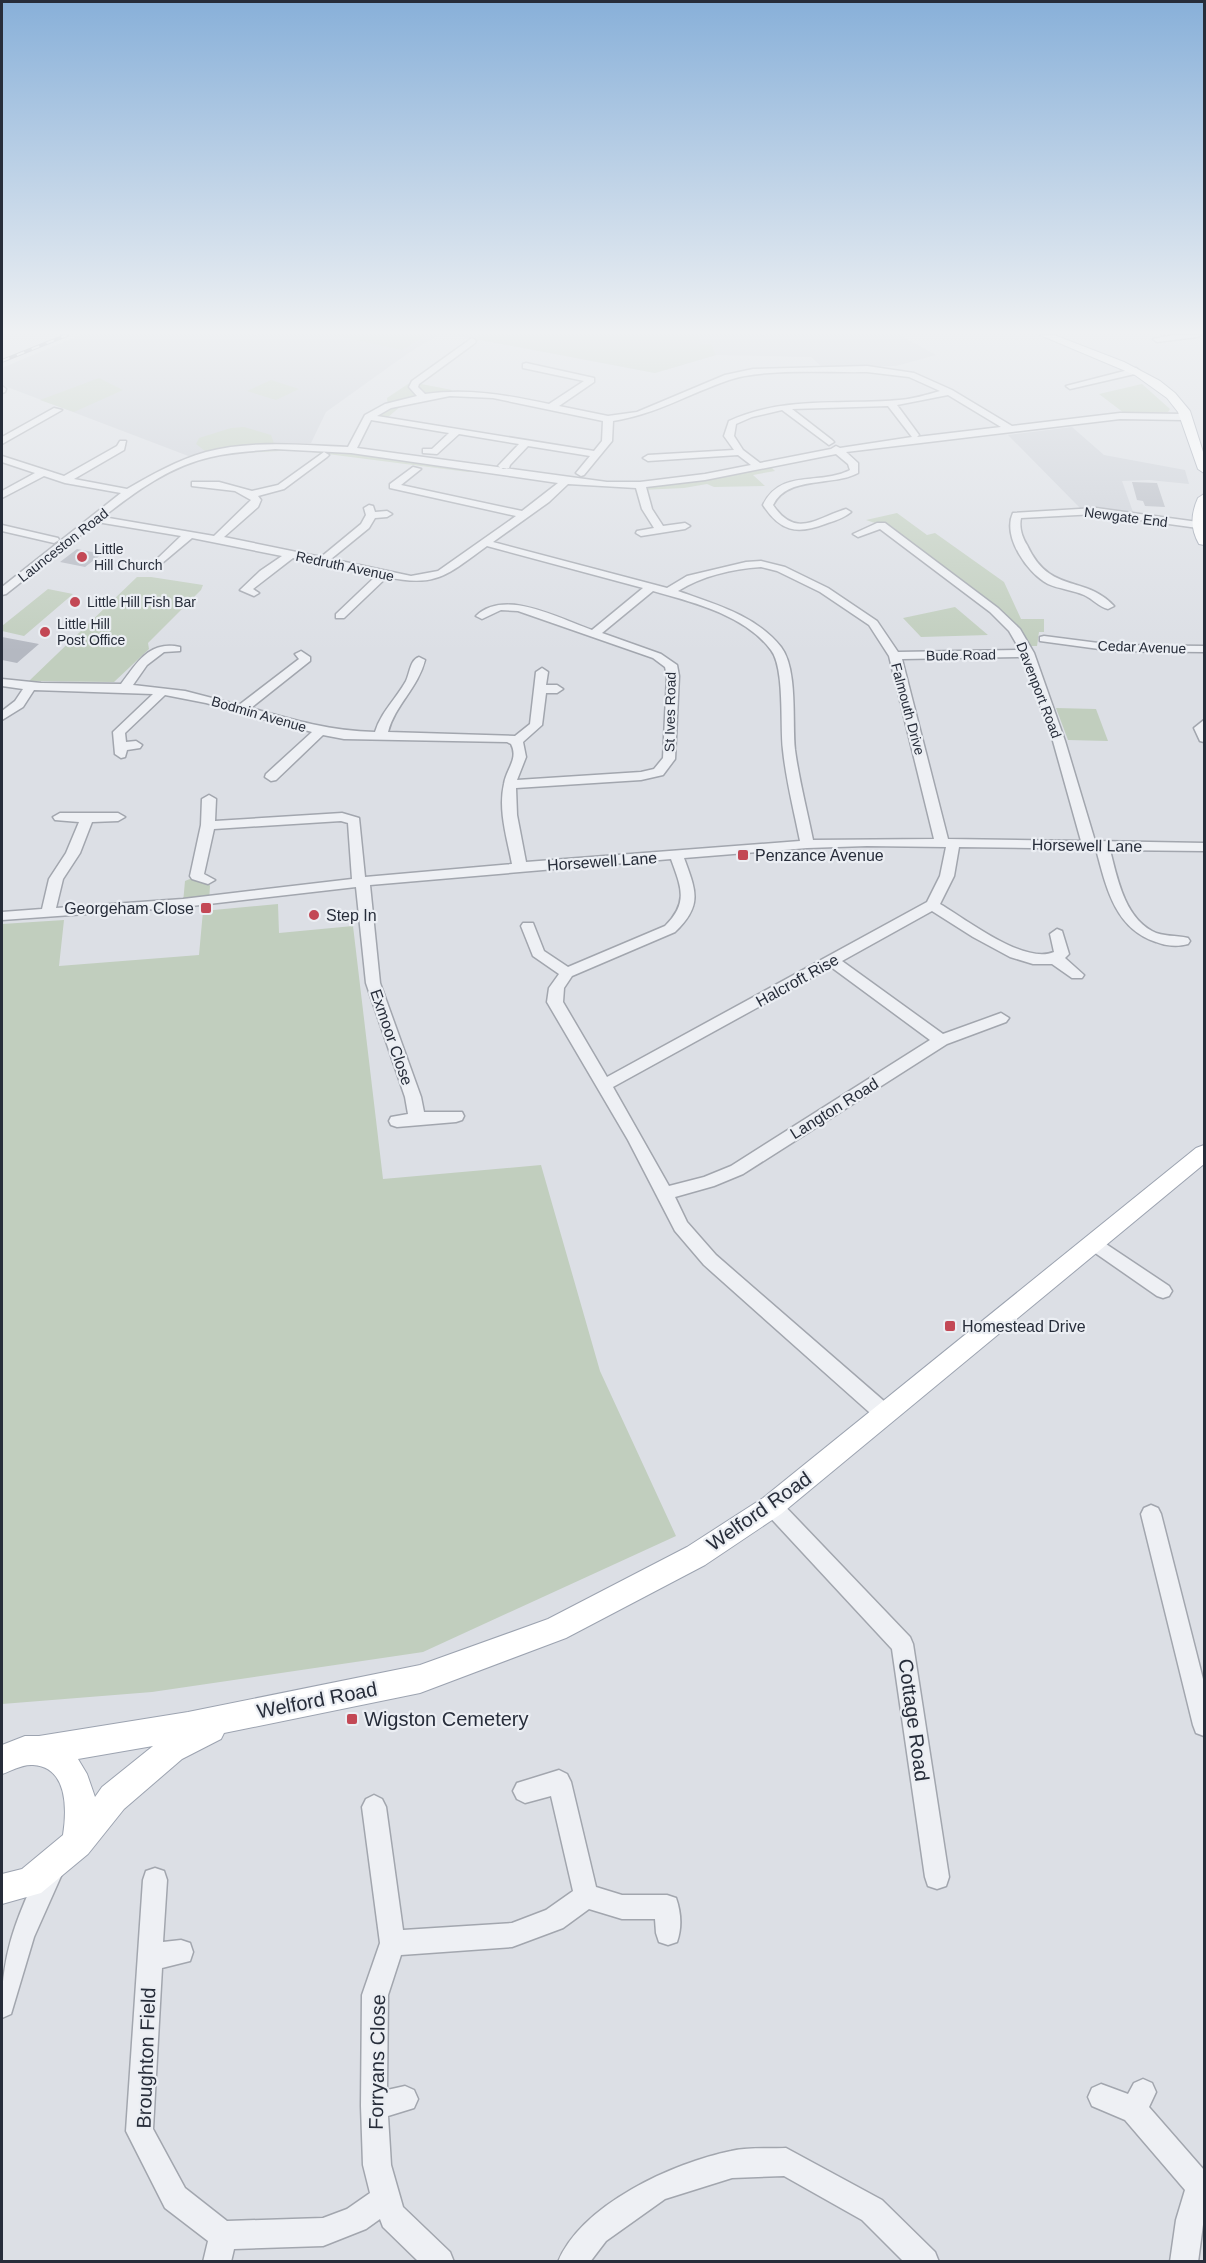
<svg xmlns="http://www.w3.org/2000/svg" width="1206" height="2263" font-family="Helvetica,sans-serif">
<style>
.built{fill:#caced6}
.green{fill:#c1cebe}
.building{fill:#b4b8c1}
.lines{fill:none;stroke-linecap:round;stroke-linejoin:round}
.minor-casing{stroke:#a2a6ae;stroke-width:3}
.major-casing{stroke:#9ca3b0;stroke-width:2}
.minor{fill:#eef0f4;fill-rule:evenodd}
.major{fill:#fff;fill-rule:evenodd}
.rail-casing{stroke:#777e8d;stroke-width:4}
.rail{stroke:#ebeef3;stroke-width:2;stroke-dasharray:8;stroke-linecap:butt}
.poi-dot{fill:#c34855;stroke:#ebeef3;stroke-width:2}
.labels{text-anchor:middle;stroke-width:4.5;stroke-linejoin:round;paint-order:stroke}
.far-street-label{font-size:14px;fill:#272d3a;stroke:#ebeef3}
.far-poi-label{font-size:14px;fill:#272d3a;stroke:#ebeef3;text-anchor:start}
.street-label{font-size:16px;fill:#272d3a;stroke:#ebeef3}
.poi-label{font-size:16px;fill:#272d3a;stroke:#ebeef3;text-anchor:start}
.near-street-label{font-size:20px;fill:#272d3a;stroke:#ebeef3}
.near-poi-label{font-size:20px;fill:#272d3a;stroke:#ebeef3;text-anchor:start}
</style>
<rect width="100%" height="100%" fill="#dcdfe5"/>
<!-- built -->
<path class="built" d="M80 335H438L407 354 326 412 311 443H267L191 457 2 385V368Z
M453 335H900L936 355 896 366 822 367 811 357 716 355 655 373Z
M1072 427 1104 455 1185 470 1189 484 1149 480 1122 481 1133 512 1080 508 1008 435Z"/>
<!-- green -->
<path class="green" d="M333 335H426L402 350Z
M479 335H699L700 344 711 345 716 355 655 373 476 339Z
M99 378 123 390 74 412 40 400Z
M271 380 299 389 276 400 247 391Z
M411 382 452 390 450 393 402 405 387 418 368 417 388 406 387 398Z
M1142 384 1170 409 1168 412 1124 413 1099 394Z
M244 427 271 435 275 446 327 448 482 470 468 472 296 450 243 453 227 451 209 454 196 444 199 438 231 428Z
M769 465 775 471 753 475 765 486 714 487 707 484 684 488 641 490 640 485Z
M897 513 927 535 935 533 1004 582 1021 619H1044V632H1039L1037 646H1024L1014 629 881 525 866 520Z
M137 577H151L203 585 201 590 148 643 149 649 114 682 29 681Z
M48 589 73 594 24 636 2 631V626Z
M955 607 988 635 921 637 903 618Z
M1056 708 1096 709 1108 741 1068 740Z
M197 876 208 880 210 886 209 901 183 903 185 881Z
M278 904 279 933 353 926 383 1179 541 1165 600 1371 676 1536 423 1652 152 1692 2 1704V924L64 920 59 966 199 955 203 911Z"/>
<!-- building -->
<path class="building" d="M1132 482 1157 483 1165 507 1145 506 1143 501 1137 500Z
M77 549 102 554 85 567 60 562Z
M2 637 39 644 17 663 2 660Z"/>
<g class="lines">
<defs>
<path id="minor" d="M1173 335H1201L1197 337 1157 342 1153 339Z
M472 338 476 341 475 343 419 384 418 387 425 394C468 388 507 395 549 404L584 381 523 368V364L526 363 594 378V382L559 406 608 416 637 412 725 375 753 369 867 366 914 373 952 390 1012 426 1120 413 1184 414 1189 417 1184 420 1120 419 846 452 858 463V473C832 487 788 475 773 505 796 539 816 518 846 509L851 512C844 518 834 521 825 524 796 535 780 531 763 505 781 468 819 486 850 470L848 464 836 454 705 480 646 487 652 509 663 526 685 523 690 526 685 529 641 536 636 533 637 531 654 528 642 509 636 488 568 484 549 502 493 542 667 588 687 576 746 562 761 561 785 567 828 588 877 621 898 652 1020 650 1009 631 990 612 880 529 858 537 853 534 877 523H885L998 608 1020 629 1034 653 1065 741 1095 841 1204 843V851L1110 850C1117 877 1124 916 1152 931 1163 937 1176 935 1188 938L1190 941 1188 944C1178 947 1165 946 1156 942 1115 929 1106 887 1096 849L959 847 954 876 940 904C966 919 1024 965 1054 952L1050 934 1057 929 1062 931 1069 954 1065 958 1084 975 1082 978H1072L1052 964H1033L1010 957 973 937 932 911 842 961 943 1034 1001 1013 1009 1018 1006 1022 947 1044 743 1174 714 1186 675 1197 687 1222 716 1255 892 1408 895 1414 892 1420 885 1422 878 1420 704 1265 675 1231 628 1140 547 1002 549 988 559 974 533 956 521 926 523 923H533L544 951 568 967 665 926C689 902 681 887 671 859L370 885 380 983 421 1097 424 1112H462L464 1116 462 1120 456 1122 397 1127 391 1125 389 1121 391 1117 408 1114 405 1097 366 983 356 887 183 907 2 920V912L42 909 49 879 66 853 79 822 55 820 53 817 60 813H118L125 817 118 821 92 822 80 853 63 879 56 908 183 899 352 879 348 823 341 821 214 829 204 874 215 880 208 884 192 879 190 876 201 825 202 799 209 795 216 799 215 821 342 813 359 818 365 877 512 864C507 838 498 810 504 784 506 769 519 759 511 744L507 742 344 739 323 735 276 780 271 781 265 777 266 774 312 732 206 703 165 695 125 733 126 742 136 741 142 745 140 748 127 750 125 757 121 758 115 754 113 732 153 694 34 690 23 707 2 720V711L15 701 23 689 2 686V679L41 683 121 684C137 663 149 640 180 647V651L164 652 147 665 133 685 185 691 239 705 299 659 295 654 301 651 310 657V661L251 708C292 720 332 731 375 732 381 712 396 699 406 681 410 673 410 660 419 657L425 660C418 688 395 705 388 732L515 736 530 724 536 672 542 668 548 672 546 685H557L563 689 557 693H546L542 725 523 742 526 757 517 780 641 772 654 769 663 758 667 676 665 667 653 658 518 611 501 610 482 619 476 616C505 588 560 619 592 630L643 588 487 546C448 574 437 588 387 577L344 618H336V614L377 575 293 558 253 589 259 593 254 596 240 590 260 571 282 556 192 538 161 564 156 561 157 559 181 536 97 522 6 594 2 595V587L121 493 65 483 44 476 2 498V491L35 473 2 462V456L64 476 117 446 120 441H126L124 450 74 479 127 489C153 474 178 460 206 452 251 440 302 445 348 447L365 415 385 404 417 396 409 387 412 381ZM867 372 909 377 940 391C926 395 913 399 899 400 841 405 783 396 729 421L724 436 734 450 648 455 643 458 648 461 738 455 751 465 705 474 640 482H607L357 448 371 420 449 433 432 449H423V453L437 454 459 434 519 444 498 466 503 469 509 468 510 465 528 446 590 456 576 473 581 476 584 475 612 441 613 421C657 414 688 394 729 380 763 368 829 373 867 372ZM948 395 1001 427 917 437 919 435 897 405ZM450 396 493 398 603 421 602 441 594 451 377 416 391 408ZM888 406 912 437 840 448 836 446 831 449 760 463 743 450 734 436 736 424 752 417 782 410 829 445 834 442 832 440 792 409ZM275 449 351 453 558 483 522 511 401 485 421 469 413 467 390 484V488L516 516 438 571 411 576 331 559 369 528 375 518 387 517 392 514 387 511 375 512 373 506 369 505 364 508 366 515 361 524 321 557 224 537 258 507 261 500 258 496 284 489 327 457 329 455 324 452 278 485 252 491 219 482H192V486L235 491 251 500 214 536 103 517C135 492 170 466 211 457 231 452 254 451 275 449ZM761 567 777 571 820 592 869 625 889 656 934 839 813 840C807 810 799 780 795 750 792 722 798 669 781 647 756 615 714 604 678 591 702 576 732 569 761 567ZM653 591C692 602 745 615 771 650 785 668 780 725 783 750 786 780 794 811 800 841L526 862 517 815 516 788 641 780 663 775 675 759 679 676 677 665 661 654 602 633ZM1023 657 1053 741 1081 841 948 839 902 659ZM867 846 946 847 940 876 927 902 607 1077 563 1002 564 988 572 976 675 932C703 905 696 891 684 858L807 848ZM831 967 930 1040 731 1166 704 1177 669 1186 613 1087Z
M1136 368 1140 371 1139 373 1070 389 1066 386Z
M2 386 6 389 5 392 2 393Z
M54 408 62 410 2 444V437Z
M1096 508 1198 522 1203 525 1198 528 1096 514 1021 518C1019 527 1022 537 1027 545 1050 595 1084 574 1114 606L1108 609C1099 607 1093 599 1084 595 1073 590 1059 589 1048 584 1027 573 1002 536 1013 513Z
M2 525 58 538 59 540 54 543 2 531Z
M1044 636 1114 645 1204 646V652L1114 651 1040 641V637Z
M1204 720V742L1200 741 1194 728Z
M1094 1236 1169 1286 1172 1291 1169 1296 1163 1298 1157 1296 1088 1248 1085 1243 1088 1238Z
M772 1497 779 1500 910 1637 913 1644 949 1877 946 1886 937 1889 928 1886 925 1877 892 1649 765 1512 762 1506 765 1500Z
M1151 1505 1158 1508 1161 1514 1204 1683V1736L1196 1733 1193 1725 1141 1514 1144 1508Z
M559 1770 567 1774 571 1782 596 1887 622 1895H667L676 1898C681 1912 682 1928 677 1942L668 1945 659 1942 656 1933 655 1919H622L589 1909 563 1928 512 1947 401 1955 388 1995 387 2090 405 2086 414 2090 418 2099 414 2108 388 2116 391 2165 403 2207 450 2252 454 2262H419L383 2227 380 2219 366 2229 323 2246 234 2249 231 2262H203L208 2241 165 2208 126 2131 143 1880 146 1871 155 1868 164 1871 167 1880 163 1942 181 1940 190 1943 193 1952 190 1961 162 1968 153 2129 185 2188 227 2221 323 2218 347 2209 370 2193 363 2165 361 2106 362 1995 380 1943 362 1807 366 1799 374 1795 382 1799 386 1807 403 1930 512 1923 546 1910 573 1891 551 1796 525 1803 517 1799 513 1791 517 1783Z
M50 1862 59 1865 62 1874 34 1937 11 2014 2 2018C0 1955 16 1920 41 1865Z
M1143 2079 1152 2083 1156 2092 1149 2107 1204 2170V2217L1198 2262H1170L1176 2220 1185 2190 1125 2120 1092 2106 1088 2097 1092 2088 1101 2084 1128 2094 1134 2083Z
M786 2148 882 2200 935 2252 939 2262H904L862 2220 784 2176 732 2178 665 2199 606 2241 590 2262H558C582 2204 673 2163 731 2151 748 2147 768 2149 786 2148Z"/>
<path id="major" d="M1040 335H1054L1124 362 1160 381 1175 393 1190 411 1204 455V473L1198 469 1178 412 1167 398 1135 375Z
M1204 494V545L1199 544C1190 528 1191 514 1198 498Z
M1204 1145V1164L781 1514 705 1565 566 1638 420 1693 224 1733 221 1739 182 1759 124 1809 88 1854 41 1893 2 1904V1874L22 1869 63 1835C67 1810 68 1767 33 1765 22 1764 11 1771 2 1774V1745L25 1736H39L188 1712 420 1665 548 1619 687 1547 763 1498 1196 1148ZM153 1746 102 1787 95 1797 87 1774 78 1759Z"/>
</defs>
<!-- minor casing -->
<use href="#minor" class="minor-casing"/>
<!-- major casing -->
<use href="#major" class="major-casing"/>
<!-- minor -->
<use href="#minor" class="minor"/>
<!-- major -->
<use href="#major" class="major"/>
<defs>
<path id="rail" d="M2 361 67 335"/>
</defs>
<!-- rail casing -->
<use href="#rail" class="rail-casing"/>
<!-- rail -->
<use href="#rail" class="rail"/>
</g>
<!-- sky -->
<linearGradient id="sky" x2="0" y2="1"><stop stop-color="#88b0d9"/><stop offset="0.51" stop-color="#eff1f3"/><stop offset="1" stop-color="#eff1f3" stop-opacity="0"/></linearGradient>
<rect width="1206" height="652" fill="url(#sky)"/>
<!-- markers -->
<g class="poi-dot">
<circle cx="82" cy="557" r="6"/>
<circle cx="75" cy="602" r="6"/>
<circle cx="45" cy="632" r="6"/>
<rect x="737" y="849" width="12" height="12" rx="3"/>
<rect x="200" y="902" width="12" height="12" rx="3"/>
<circle cx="314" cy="915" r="6"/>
<rect x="944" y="1320" width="12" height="12" rx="3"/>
<rect x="346" y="1713" width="12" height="12" rx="3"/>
</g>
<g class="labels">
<!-- far-street labels -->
<g class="far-street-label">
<text transform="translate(1126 517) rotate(7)" y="5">Newgate End</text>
<text transform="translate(63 545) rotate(-38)" y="5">Launceston Road</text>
<text transform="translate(345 566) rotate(12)" y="5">Redruth Avenue</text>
<text transform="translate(1142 647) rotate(2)" y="5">Cedar Avenue</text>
<text transform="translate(961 655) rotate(-1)" y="5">Bude Road</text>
<text transform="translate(1039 690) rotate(69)" y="5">Davenport Road</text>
<text transform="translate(908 709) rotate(75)" y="5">Falmouth Drive</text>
<text transform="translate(670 712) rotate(-89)" y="5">St Ives Road</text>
<text transform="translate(259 714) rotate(16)" y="5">Bodmin Avenue</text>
</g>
<!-- far-poi labels -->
<g class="far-poi-label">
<text x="94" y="554">Little<tspan x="94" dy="16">Hill Church</tspan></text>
<text x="87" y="607">Little Hill Fish Bar</text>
<text x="57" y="629">Little Hill<tspan x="57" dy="16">Post Office</tspan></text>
</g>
<!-- street labels -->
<g class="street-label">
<text transform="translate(1087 845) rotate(1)" y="6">Horsewell Lane</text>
<text transform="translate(602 861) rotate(-4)" y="6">Horsewell Lane</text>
<text transform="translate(797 980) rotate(-29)" y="6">Halcroft Rise</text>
<text transform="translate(392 1037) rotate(71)" y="6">Exmoor Close</text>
<text transform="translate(834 1108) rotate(-32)" y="6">Langton Road</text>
</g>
<!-- poi labels -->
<g class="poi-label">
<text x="755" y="861">Penzance Avenue</text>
<text x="194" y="914" text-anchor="end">Georgeham Close</text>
<text x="326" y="921">Step In</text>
<text x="962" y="1332">Homestead Drive</text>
</g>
<!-- near-street labels -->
<g class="near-street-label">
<text transform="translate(759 1511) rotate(-35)" y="7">Welford Road</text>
<text transform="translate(317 1700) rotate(-11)" y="7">Welford Road</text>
<text transform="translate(914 1720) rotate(82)" y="7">Cottage Road</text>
<text transform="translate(146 2058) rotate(-88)" y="7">Broughton Field</text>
<text transform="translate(377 2062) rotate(-89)" y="7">Forryans Close</text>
</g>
<!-- near-poi labels -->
<g class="near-poi-label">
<text x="364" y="1726">Wigston Cemetery</text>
</g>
</g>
<!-- border -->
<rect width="1206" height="2263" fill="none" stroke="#272d3a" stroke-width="6"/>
</svg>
